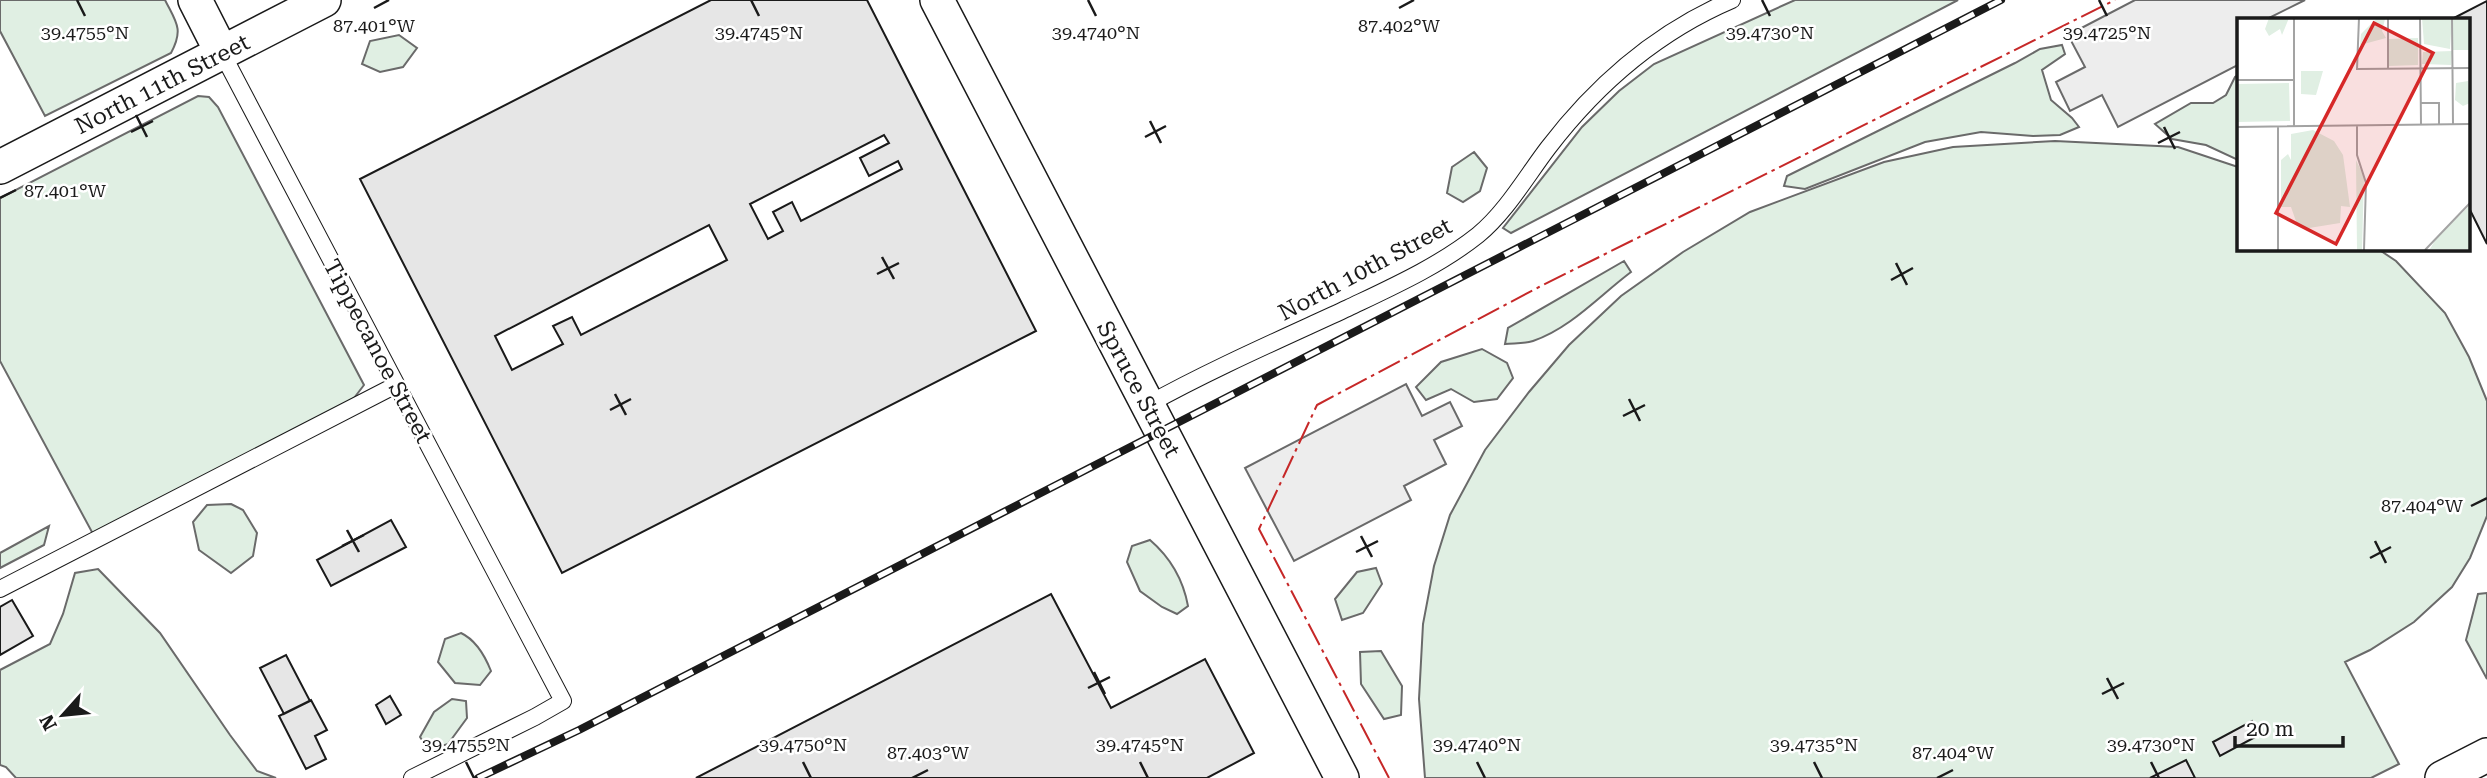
<svg xmlns="http://www.w3.org/2000/svg" width="2487" height="778" font-family="'Roboto Serif',serif">
<style>
.green{fill:#e0efe3;stroke:#6a6a6a;stroke-width:2}
.parking{fill:#ededed;stroke:#6a6a6a;stroke-width:2}
.building{fill:#e6e6e6;stroke:#1a1a1a;stroke-width:2;fill-rule:evenodd}
.lines{fill:none;stroke-linecap:round;stroke-linejoin:round}
.service-casing{stroke:#1a1a1a;stroke-width:18}
.minor-casing{stroke:#1a1a1a;stroke-width:36}
.service{stroke:#fff;stroke-width:16}
.minor{stroke:#fff;stroke-width:33}
.rail-casing{stroke:#1a1a1a;stroke-width:8}
.rail{stroke:#fff;stroke-width:5;stroke-dasharray:16;stroke-linecap:butt}
.power{stroke:#c62828;stroke-width:2;stroke-dasharray:24 5 3.5 5;stroke-linecap:butt}
.ticks{fill:none;stroke:#1a1a1a;stroke-width:2.5}
.labels{text-anchor:middle;stroke-width:5;stroke-linejoin:round;paint-order:stroke}
.street-label{font-size:23px;fill:#1a1a1a;stroke:#fff}
.inset-road{fill:none;stroke:#a3a3a3;stroke-width:2}
.view{fill:#d62828;fill-opacity:0.15;stroke:#d62828;stroke-width:3.5}
.inset-edge{fill:none;stroke:#1a1a1a;stroke-width:3.5}
.ticks-label{font-size:18px;text-anchor:middle;fill:#1a1a1a;stroke:#fff;stroke-width:5;stroke-linejoin:round;paint-order:stroke}
</style>
<rect width="100%" height="100%" fill="#fff"/>
<!-- green -->
<path class="green" d="M0 0H165C176 22 184 29 171 53L45 116 0 31Z
M1795 0H1958L1511 233 1503 228 1582 127 1619 91 1654 64Z
M399 35 417 48 403 67 380 72 362 64 370 41Z
M2062 45 2065 54 2042 70 2051 100 2072 118 2079 127 2060 135 2033 136 1981 132 1925 142 1805 189 1784 186 1787 176 2015 63 2040 49Z
M2238 75V160L2206 145 2172 139 2155 124 2191 103H2213L2226 95 2235 77Z
M198 96 209 97 218 107 364 385 354 398 331 413 93 534 0 361V198Z
M2055 141 2178 147 2238 167V248L2378 249 2396 261 2445 313 2469 357 2487 401V516L2470 558 2452 587 2414 622 2370 650 2345 662 2399 764 2371 778H1425L1419 699 1423 624 1434 566 1450 515 1485 450 1529 392 1569 345 1621 296 1683 252 1750 212 1884 162 1953 147Z
M1474 152 1487 168 1480 191 1463 202 1447 193 1452 167Z
M1624 261 1631 272C1599 296 1571 328 1533 341 1524 344 1514 343 1505 344L1508 328Z
M1482 349 1507 363 1513 378 1497 399 1474 402 1451 389 1426 400 1416 387 1441 362Z
M231 504 243 510 257 533 253 556 231 573 199 550 193 522 207 505Z
M49 526 44 545 0 568V553Z
M1150 540C1171 558 1183 579 1188 606L1177 614 1162 607 1140 591 1127 562 1132 546Z
M1376 568 1382 584 1363 613 1342 620 1335 599 1357 572Z
M98 569 160 633 230 735 257 771 276 778H16L6 767 0 765V670L50 644 63 614 75 573Z
M2487 593V679L2466 640 2478 594Z
M461 633C476 640 485 656 491 671L480 685 455 683 438 662 445 639Z
M1381 651 1402 686 1401 715 1384 719 1361 684 1360 652Z
M452 699 466 701 467 718 448 744 429 750 420 737 434 712Z"/>
<!-- parking -->
<path class="parking" d="M2135 0H2305L2267 19H2238V65L2118 127 2102 95 2070 111 2056 82 2085 67 2068 35Z
M1406 384 1422 416 1450 402 1462 426 1434 440 1446 464 1404 486 1411 500 1294 561 1245 468Z"/>
<!-- building -->
<path class="building" d="M711 0H867L1036 331 562 573 360 179ZM884 135 889 143 860 158 869 176 898 161 902 169 801 221 792 202 773 212 783 231 768 239 750 204ZM709 225 727 260 581 335 572 317 553 326 563 344 512 370 495 336Z
M2487 1V244L2468 206V19H2452Z
M391 520 406 547 331 586 317 560Z
M1051 594 1111 708 1205 659 1254 753 1207 778H696Z
M12 600 33 636 0 655V607Z
M286 655 310 701 284 714 260 668Z
M390 696 401 715 386 724 376 705Z
M311 700 327 730 315 736 326 759 306 769 279 716Z
M2252 721 2259 735 2220 756 2213 742Z
M2186 760 2195 778H2150Z"/>
<g class="lines">
<defs>
<path id="service" d="M222 53 563 701 535 717 412 778
M1147 405C1212 369 1281 339 1348 308 1392 287 1439 266 1478 235 1506 212 1526 177 1548 148 1597 84 1657 32 1732 0
M0 589 396 385"/>
<path id="minor" d="M195 0 222 53
M937 0 1342 778
M0 167 324 0
M2442 778 2487 755"/>
</defs>
<!-- service casing -->
<use href="#service" class="service-casing"/>
<!-- minor casing -->
<use href="#minor" class="minor-casing"/>
<!-- service -->
<use href="#service" class="service"/>
<!-- minor -->
<use href="#minor" class="minor"/>
<defs>
<path id="rail" d="M478 778 579 730 2001 0"/>
</defs>
<!-- rail casing -->
<use href="#rail" class="rail-casing"/>
<!-- rail -->
<use href="#rail" class="rail"/>
<!-- power -->
<path class="power" d="M1389 778 1259 529 1317 405 1539 287 2115 0"/>
</g>
<!-- ticks -->
<path class="ticks" d="M77 0 85 16M751 0 759 16M1088 0 1096 16M1762 0 1770 16M2099 0 2107 16M374 8 389 0M1399 8 1414 0M136 115 147 137M1150 121 1161 143M2164 127 2175 149M131 132 153 121M1145 137 1166 126M2158 143 2180 132M0 198 16 190M882 257 894 279M1896 263 1907 285M877 274 899 263M1891 280 1913 268M615 394 626 415M1629 399 1640 421M610 410 631 399M1623 416 1645 405M2471 506 2487 498M347 530 359 552M1361 536 1372 557M2375 541 2386 563M342 546 364 535M1356 552 1378 541M2370 558 2391 547M1094 672 1105 694M2107 678 2118 699M1088 688 1110 677M2102 694 2124 683M466 762 474 778M803 762 811 778M1140 762 1148 778M1477 762 1485 778M1814 762 1822 778M2151 762 2159 778M912 778 928 770M1937 778 1953 770"/>
<g class="labels">
<!-- street labels -->
<g class="street-label">
<text transform="translate(162 84) rotate(-27)" y="8">North 11th Street</text>
<text transform="translate(1365 269) rotate(-28)" y="8">North 10th Street</text>
<text transform="translate(378 351) rotate(62)" y="8">Tippecanoe Street</text>
<text transform="translate(1139 389) rotate(62)" y="8">Spruce Street</text>
</g>
</g>
<!-- overview -->
<g transform="translate(2237 18)">
<rect width="233" height="233" fill="#fff"/>
<path d="M32 0H52L45 17 43 11 32 18 28 11ZM140 0 148 1 145 13 149 20 123 27 124 16ZM185 0H215L213 31 187 26ZM216 0H233V32H216ZM181 20V47L152 48V21ZM215 33 214 47 185 46 186 34ZM86 53 79 77 64 76V53ZM231 63 233 85 226 88 218 82 219 65ZM52 65 53 103 1 104V66ZM76 112 97 123 106 137 113 189 104 188 103 205 72 210 60 206 54 189H44V142L51 136 54 142V116ZM119 142 127 159 125 232H120ZM233 187V231H193L199 221Z" fill="#e0efe3"/>
<path class="inset-road" d="M57 0V108M122 0 120 51 233 50M151 0V50M183 0 184 107M215 0 216 106M0 62H57M184 85H202V106M120 107V137L129 165 127 232M0 109 233 106M41 109V232M188 232 233 185"/>
<path class="view" d="M137 5 196 35 99 226 39 195Z"/>
<rect width="233" height="233" class="inset-edge"/>
</g>
<g class="ticks-label">
<text x="374" y="32">87.401°W</text>
<text x="1399" y="32">87.402°W</text>
<text x="85" y="39">39.4755°N</text>
<text x="759" y="39">39.4745°N</text>
<text x="1096" y="39">39.4740°N</text>
<text x="1770" y="39">39.4730°N</text>
<text x="2107" y="39">39.4725°N</text>
<text x="65" y="197">87.401°W</text>
<text x="2422" y="512">87.404°W</text>
<text x="466" y="751">39.4755°N</text>
<text x="803" y="751">39.4750°N</text>
<text x="1140" y="751">39.4745°N</text>
<text x="1477" y="751">39.4740°N</text>
<text x="1814" y="751">39.4735°N</text>
<text x="2151" y="751">39.4730°N</text>
<text x="928" y="759">87.403°W</text>
<text x="1953" y="759">87.404°W</text>
</g>
<!-- north arrow -->
<g transform="translate(63 715) rotate(243)" stroke="#ffffff" stroke-width="5" paint-order="stroke">
<path d="M0-5L12 26L0 18L-12 26Z" fill="#1a1a1a"/>
<text y="-10" font-size="19" font-weight="bold" text-anchor="middle" fill="#1a1a1a">N</text>
</g>
<!-- scale -->
<path d="M2235 736v10h108v-10" fill="none" stroke="#1a1a1a" stroke-width="3.5"/>
<text x="2246" y="736" font-size="21" fill="#1a1a1a" stroke="#ffffff" stroke-width="5" paint-order="stroke">20 m</text>
</svg>
